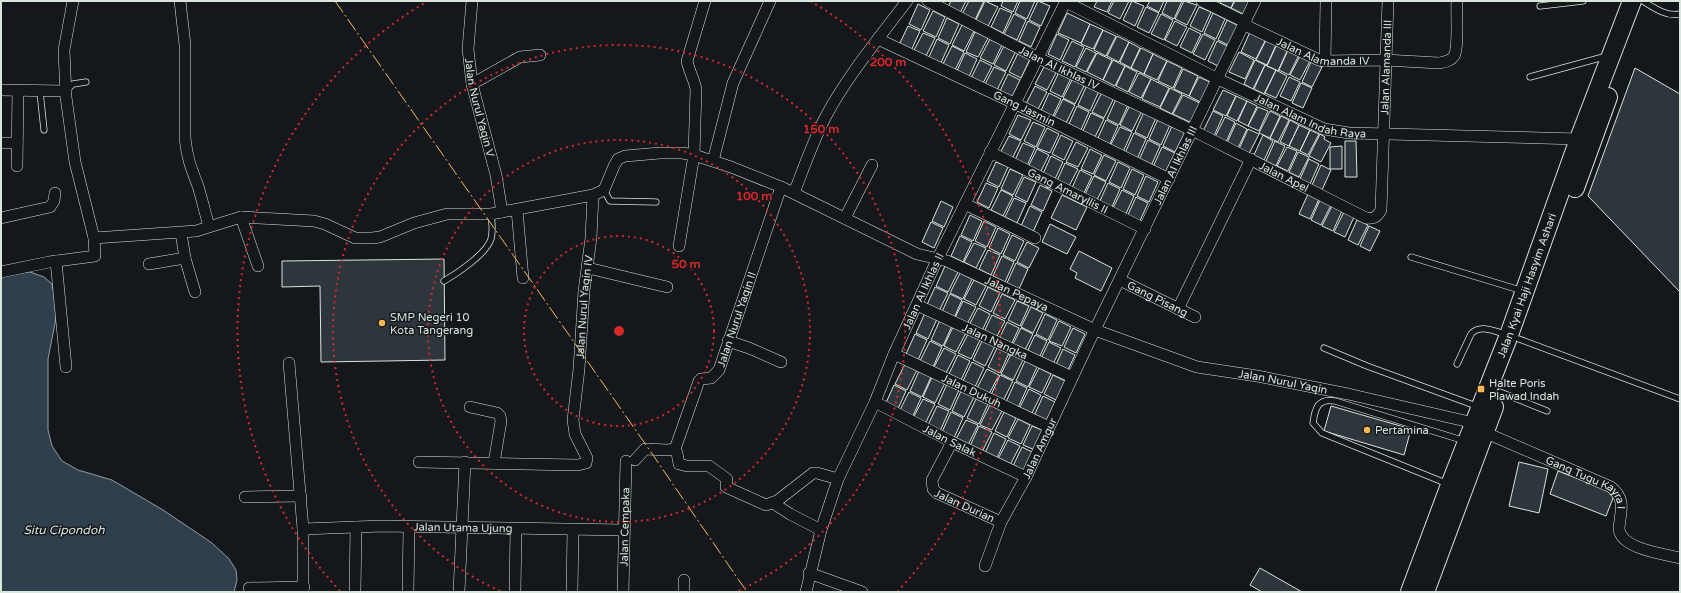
<svg xmlns="http://www.w3.org/2000/svg" width="1681" height="593" font-family="'Varela Round',sans-serif">
<style>
.water{fill:#2f3f4d;stroke:#939e99}
.building{fill:#2c363c;stroke:#d8e6dc}
.lines{fill:none;stroke-linecap:round;stroke-linejoin:round}
.lane-casing{stroke:#d8e6dc;stroke-width:7}
.street-casing{stroke:#d8e6dc;stroke-width:12}
.primary-casing{stroke:#d8e6dc;stroke-width:20}
.lane{stroke:#14181c;stroke-width:5.5}
.street{stroke:#14181c;stroke-width:11}
.primary{stroke:#14181c;stroke-width:18}
.power{stroke:#ffb74d;stroke-width:1;stroke-dasharray:14 3 2 3;stroke-linecap:butt}
.ring{fill:none;stroke:#d62828;stroke-width:2;stroke-dasharray:2 4}
.poi-dot{fill:#ffb74d;stroke:#14181c;stroke-width:1.5}
.labels{text-anchor:middle;stroke-width:3;stroke-linejoin:round;paint-order:stroke}
.street-label{font-size:11px;fill:#d8e6dc;stroke:#14181c}
.poi-label{font-size:11px;fill:#d8e6dc;stroke:#14181c;text-anchor:start}
.water-label{font-size:12px;font-style:italic;fill:#d8e6dc;stroke:#14181c}
.centre{fill:#d62828;stroke:#14181c;stroke-width:2}
.ring-label{font-size:12px;text-anchor:middle;font-weight:bold;fill:#d62828;stroke:#14181c;stroke-width:3;stroke-linejoin:round;paint-order:stroke}
</style>
<rect width="100%" height="100%" fill="#14181c"/>
<!-- water -->
<path class="water" d="M30 272 44 277 52 284 55 298 56 318 48 359V430L52 446 62 461 78 470 112 480 163 510 212 543 229 559 236 570 237 580 234 592H1V275Z"/>
<!-- building -->
<path class="building" d="M951 1H966L960 13 948 7Z
M969 1H984L975 20 962 14Z
M985 1 998 7 988 26 976 20Z
M1003 1H1018L1013 12 1001 6Z
M1020 1H1035L1027 19 1015 13Z
M1038 1 1050 6 1041 26 1029 20Z
M1097 1H1112L1107 12 1094 7Z
M1114 1H1129L1120 19 1108 13Z
M1132 1 1144 6 1135 26 1123 20Z
M1150 1H1164L1159 12 1147 6Z
M1167 1H1182L1174 19 1162 13Z
M1184 1 1197 5 1187 25 1175 19Z
M1221 1H1234L1231 8 1220 3Z
M1235 1H1252L1245 15 1231 8Z
M918 4 930 10 921 30 909 24Z
M1146 7 1159 13 1149 33 1137 27Z
M1199 7 1211 12 1202 32 1190 26Z
M1000 8 1012 13 1003 33 991 27Z
M933 11 945 17 936 37 923 31Z
M1067 13 1090 24 1081 43 1058 33Z
M1213 13 1225 19 1216 39 1204 33Z
M1014 14 1026 20 1017 40 1004 34Z
M1161 14 1173 20 1164 40 1151 34Z
M947 18 959 24 950 44 938 38Z
M1227 20 1239 26 1230 46 1218 40Z
M1028 21 1040 27 1031 47 1019 41Z
M1175 21 1187 27 1177 46 1165 40Z
M1090 24 1103 30 1093 49 1081 44Z
M962 25 974 31 964 51 952 45Z
M908 26 920 31 911 51 899 45Z
M1189 28 1201 34 1192 53 1180 47Z
M1103 30 1116 36 1106 56 1094 50Z
M975 32 988 38 978 57 966 52Z
M1250 32 1266 39 1256 59 1241 52Z
M923 33 935 38 925 58 913 52Z
M1057 34 1069 40 1060 60 1048 54Z
M1203 34 1215 40 1205 60 1193 54Z
M1117 36 1129 42 1119 62 1107 56Z
M937 39 949 45 940 65 928 59Z
M990 39 1002 45 993 64 980 58Z
M1266 40 1276 45 1267 65 1256 60Z
M1072 41 1084 47 1075 67 1062 61Z
M1217 41 1229 47 1220 67 1208 61Z
M1129 42 1140 48 1131 68 1120 62Z
M1277 44 1288 49 1278 71 1267 66Z
M952 46 964 52 954 72 942 66Z
M1004 46 1016 51 1006 71 994 65Z
M1086 48 1096 53 1086 72 1076 67Z
M1141 48 1153 54 1144 74 1131 68Z
M1288 50 1299 55 1289 75 1279 70Z
M1239 52 1254 60 1245 79 1229 72Z
M965 53 977 59 968 79 956 73Z
M1018 53 1030 59 1021 78 1009 72Z
M1097 53 1112 60 1103 80 1087 72Z
M1153 54 1167 61 1157 80 1144 74Z
M1300 56 1310 61 1300 80 1290 75Z
M980 60 992 66 982 85 970 80Z
M1113 60 1125 66 1115 86 1103 80Z
M1255 60 1265 65 1253 89 1244 84Z
M1167 61 1182 68 1173 88 1158 81Z
M1311 62 1322 67 1312 87 1302 82Z
M1045 65 1057 71 1047 90 1035 84Z
M1265 65 1276 70 1264 94 1254 89Z
M1125 66 1137 72 1128 92 1116 86Z
M994 67 1006 72 996 92 984 86Z
M1635 68 1680 94V292L1588 196Z
M1183 69 1198 76 1189 96 1174 89Z
M1276 70 1287 76 1276 98 1265 93Z
M1059 72 1071 78 1062 97 1050 91Z
M1139 73 1151 79 1141 98 1129 92Z
M1008 74 1020 80 1011 99 999 93Z
M1199 77 1214 84 1204 104 1189 96Z
M1289 77 1300 82 1291 101 1280 96Z
M1073 78 1085 84 1075 104 1063 98Z
M1151 79 1169 88 1160 107 1142 99Z
M1301 83 1312 88 1303 108 1292 103Z
M1087 85 1099 91 1090 111 1078 105Z
M1035 86 1047 92 1037 111 1025 106Z
M1170 88 1182 94 1172 114 1160 108Z
M1223 90 1236 96 1226 116 1213 110Z
M1102 92 1114 98 1104 118 1092 112Z
M1049 93 1061 99 1052 118 1040 113Z
M1183 95 1204 105 1194 124 1173 114Z
M1236 96 1247 101 1237 121 1227 116Z
M1063 99 1075 105 1065 125 1053 119Z
M1116 99 1128 105 1119 125 1107 119Z
M1247 101 1257 106 1248 126 1238 121Z
M1130 105 1142 111 1132 131 1120 125Z
M1077 106 1089 112 1080 132 1068 126Z
M1258 107 1268 111 1259 131 1248 126Z
M1213 111 1223 116 1214 136 1203 131Z
M1270 111 1280 116 1270 138 1259 133Z
M1144 112 1156 118 1147 138 1135 132Z
M1091 113 1104 119 1094 139 1082 133Z
M1018 115 1031 120 1021 140 1009 134Z
M1281 116 1289 120 1278 142 1270 138Z
M1225 117 1235 122 1226 142 1215 137Z
M1158 119 1170 125 1161 145 1149 139Z
M1106 120 1118 126 1109 146 1097 140Z
M1290 120 1299 125 1289 146 1280 142Z
M1033 122 1045 127 1036 147 1024 141Z
M1236 123 1247 129 1238 148 1227 143Z
M1299 125 1310 130 1300 151 1289 146Z
M1172 126 1185 132 1175 152 1163 146Z
M1120 127 1132 132 1123 152 1110 146Z
M1047 128 1059 134 1050 153 1037 148Z
M1248 129 1259 134 1249 154 1239 149Z
M1310 130 1319 134 1308 155 1300 151Z
M1134 133 1146 139 1137 159 1125 153Z
M1320 134 1325 137 1324 139 1331 143 1321 162 1309 156Z
M1061 135 1073 141 1064 160 1052 154Z
M1263 135 1273 141 1264 160 1254 155Z
M1009 136 1021 141 1011 161 999 155Z
M1148 140 1160 146 1151 166 1139 160Z
M1275 141 1285 146 1276 166 1266 161Z
M1345 141H1356L1357 177H1345Z
M1076 142 1088 148 1078 167 1066 162Z
M1023 143 1035 148 1026 168 1014 162Z
M1342 146V169H1330V147Z
M1162 147 1175 153 1165 173 1153 167Z
M1287 147 1297 151 1288 171 1277 166Z
M1037 149 1049 155 1039 175 1027 169Z
M1090 149 1102 155 1093 174 1081 169Z
M1298 152 1309 157 1299 177 1289 172Z
M1104 155 1116 161 1106 181 1094 175Z
M1051 156 1063 162 1054 181 1042 176Z
M1309 159 1319 164 1310 184 1300 179Z
M996 162 1008 167 999 187 987 181Z
M1118 162 1130 168 1121 188 1109 182Z
M1065 163 1078 169 1068 188 1056 183Z
M1321 165 1331 170 1322 190 1312 185Z
M1010 169 1023 175 1013 195 1001 189Z
M1132 169 1144 175 1135 195 1123 189Z
M1080 170 1092 176 1083 195 1071 190Z
M1094 176 1106 182 1096 202 1084 196Z
M1146 176 1158 182 1149 202 1137 196Z
M1024 177 1036 182 1027 202 1015 196Z
M986 183 998 188 989 208 977 202Z
M1108 183 1120 189 1111 209 1099 203Z
M1040 185 1052 191 1043 211 1031 205Z
M1001 190 1013 196 1003 216 991 210Z
M1122 190 1134 196 1125 216 1112 210Z
M1308 194 1319 199 1310 219 1299 214Z
M1062 195 1087 207 1076 230 1051 218Z
M1136 197 1148 203 1139 223 1127 217Z
M1014 198 1026 203 1017 223 1005 217Z
M1320 200 1331 205 1321 225 1311 220Z
M941 201 953 207 944 227 932 221Z
M1030 206 1042 212 1033 232 1021 226Z
M1332 206 1342 211 1333 231 1322 226Z
M1344 212 1354 217 1345 237 1334 232Z
M970 215 982 221 973 241 961 235Z
M1357 220 1368 225 1358 245 1348 240Z
M984 221 996 227 987 247 975 241Z
M931 222 943 228 934 248 922 242Z
M1050 224 1076 237 1067 254 1042 242Z
M1369 226 1380 231 1370 251 1360 246Z
M998 228 1010 234 1001 254 989 248Z
M1012 235 1024 241 1015 261 1003 255Z
M960 236 972 242 963 262 951 256Z
M1027 242 1039 248 1029 268 1017 262Z
M974 243 986 248 976 268 964 262Z
M988 250 1000 255 991 275 979 269Z
M1079 251 1112 268 1101 291 1075 278 1077 273 1070 269Z
M1002 256 1014 262 1005 282 993 276Z
M444 259 445 360 321 362 320 286 282 287V261Z
M1016 263 1028 269 1019 289 1007 283Z
M945 266 958 272 948 292 936 286Z
M960 273 972 279 963 299 950 293Z
M974 280 986 286 976 305 964 299Z
M935 287 948 293 938 313 926 307Z
M988 287 1000 293 991 312 979 306Z
M950 294 962 300 953 320 941 314Z
M1002 294 1015 300 1005 319 993 313Z
M963 301 976 307 966 326 954 320Z
M1017 301 1029 306 1020 326 1008 320Z
M1031 307 1043 313 1033 333 1021 327Z
M978 308 990 314 981 333 968 327Z
M925 313 937 319 928 339 916 333Z
M1045 314 1057 320 1048 340 1036 334Z
M992 315 1005 321 995 340 983 334Z
M940 320 952 326 943 346 931 340Z
M1059 321 1071 327 1062 346 1049 341Z
M1007 322 1019 328 1010 347 998 341Z
M953 327 966 333 956 352 944 346Z
M1021 328 1033 334 1023 354 1011 348Z
M1073 328 1085 334 1076 353 1064 347Z
M915 334 927 340 918 360 906 354Z
M968 334 980 340 971 359 958 353Z
M1035 335 1047 341 1038 360 1026 354Z
M930 341 942 347 933 367 920 361Z
M982 341 995 346 985 366 973 360Z
M1049 342 1061 348 1052 366 1040 360Z
M944 348 956 354 946 373 934 367Z
M997 348 1009 353 1000 373 988 367Z
M1063 349 1075 355 1067 372 1055 367Z
M1011 354 1023 360 1013 380 1001 374Z
M958 355 970 361 961 380 949 374Z
M1025 361 1037 367 1028 387 1016 381Z
M972 362 984 368 975 387 963 381Z
M905 364 917 370 907 390 895 384Z
M1039 368 1051 374 1042 393 1029 387Z
M987 369 999 375 989 394 977 388Z
M919 371 931 377 922 397 910 391Z
M1000 375 1013 381 1003 401 991 395Z
M1053 375 1065 381 1056 400 1044 394Z
M932 377 945 383 935 403 923 397Z
M1015 382 1027 388 1018 408 1006 402Z
M947 384 959 390 950 410 938 404Z
M894 385 906 391 897 411 885 405Z
M1029 389 1041 395 1031 415 1019 409Z
M961 391 974 397 964 417 952 411Z
M909 392 921 398 912 418 899 412Z
M1043 396 1055 402 1046 421 1034 416Z
M923 399 935 404 925 424 913 418Z
M976 399 988 404 979 424 967 418Z
M990 405 1002 411 992 430 980 425Z
M937 406 949 411 940 431 928 425Z
M1331 406 1411 429 1404 455 1324 431Z
M951 412 963 418 954 438 942 432Z
M1004 412 1016 418 1007 437 995 431Z
M1018 419 1030 425 1021 444 1008 438Z
M966 420 978 425 968 445 956 439Z
M979 426 992 432 982 452 970 446Z
M1032 426 1044 431 1035 450 1023 445Z
M994 433 1006 439 997 458 985 453Z
M1008 440 1020 446 1010 465 998 459Z
M1022 447 1034 453 1025 472 1013 466Z
M1519 462 1548 469 1539 513 1509 506Z
M1558 471 1615 493 1606 516 1550 494Z
M1260 568 1302 592H1262L1250 585Z"/>
<g class="lines">
<defs>
<path id="lane" d="M1643 1C1654 8 1667 17 1680 14
M1540 6 1583 1
M1530 77 1607 56
M66 91 73 84 86 82
M40 92 44 130
M604 190 610 201 656 202
M1411 257 1523 291
M444 281C458 273 486 254 491 239 493 231 492 221 491 214
M1519 339 1680 399
M1324 348 1367 366 1479 407
M1457 364 1471 334C1480 324 1495 331 1507 335
M1500 392 1547 411
M1448 484 1322 433 1313 423C1315 408 1318 398 1335 401L1465 441"/>
<g id="street">
<path d="M180 1 185 45V138C187 158 191 168 198 186 202 199 205 213 209 226"/>
<path id="s1" d="M472 1 468 49 472 84 496 175 502 212"/>
<path id="s2" d="M928 1 1036 57 1200 134 1366 218C1374 219 1377 217 1381 210L1388 1"/>
<path id="s3" d="M1064 1 1218 79 1324 129 1349 133 1579 139"/>
<path id="s4" d="M1202 1 1245 22 1249 27 1319 60 1325 61 1385 60 1439 63C1444 62 1451 61 1454 56 1459 47 1456 13 1457 1"/>
<path id="s5" d="M878 39 1014 103 1169 179"/>
<path d="M1325 61 1326 1"/>
<path d="M472 84 520 57 540 55"/>
<path d="M1 90 66 91"/>
<path d="M1 143H17"/>
<path id="s6" d="M990 152 1145 229"/>
<path d="M713 161 733 83 770 1"/>
<path d="M17 166 18 91"/>
<path d="M794 193C804 167 813 141 826 116 848 75 879 38 907 1"/>
<path d="M965 204 1035 238"/>
<path d="M517 210 523 278"/>
<path d="M241 217 258 266"/>
<path d="M1 218 50 207 54 201 55 193"/>
<path d="M845 218 872 165"/>
<path d="M181 233 185 258 195 292"/>
<path id="s7" d="M94 238 196 231 241 217 314 221 325 224 355 238H372L380 237 414 223 447 214H491L593 195 604 190 614 166 618 159 625 156 660 153H682L694 155 731 167 781 187 917 254 947 261 1095 330 1197 367 1257 376 1348 394 1474 423"/>
<path d="M679 246 694 155 696 89C694 79 689 71 687 61L705 1"/>
<path d="M56 261 66 367"/>
<path d="M149 264 185 258"/>
<path d="M588 268 667 287"/>
<path d="M1 272 49 262 95 256 94 238 75 162 66 97 64 50 73 1"/>
<path id="s8" d="M1120 280 1195 317"/>
<path id="s9" d="M917 305 1072 377"/>
<path d="M1178 309 1251 159"/>
<path d="M728 341 749 348 781 362"/>
<path id="s10" d="M894 354 1049 427"/>
<path d="M289 363 303 529V592"/>
<path id="s11" d="M875 402 952 442 1026 477"/>
<path d="M470 407 497 413 500 416 501 421 494 463"/>
<path id="s12" d="M1484 432 1611 487C1627 500 1620 512 1619 529 1621 549 1664 554 1680 558"/>
<path id="s13" d="M952 442 932 480 933 489 937 493 1001 522"/>
<path id="s14" d="M675 449 699 381 701 379 711 378 719 370 781 187"/>
<path d="M635 460 645 449 668 450 675 449 677 453 679 464 687 466H709L727 479 726 487 766 505 777 501 813 473H817L838 479"/>
<path id="s15" d="M419 462 578 465 586 463 587 458 575 434 573 420 579 369 584 291 591 238 593 195"/>
<path d="M245 497 301 496"/>
<path d="M773 503 790 514 821 530"/>
<path id="s16" d="M303 529 382 526 623 530"/>
<path id="s17" d="M985 566 1001 522 1026 477 1088 344 1255 1"/>
<path d="M809 573 862 592"/>
<path d="M684 580V592"/>
<path d="M249 588 304 587"/>
<path d="M355 592 356 527"/>
<path d="M408 592 409 527"/>
<path d="M459 592 465 462"/>
<path d="M515 592 516 529"/>
<path d="M572 592 573 530"/>
<path id="s18" d="M623 592 626 461"/>
<path id="s19" d="M806 592 821 530 838 479 875 402 894 354 938 258 1066 1"/>
</g>
<g id="primary">
<path d="M1575 188 1608 97"/>
<path id="s20" d="M1410 592 1450 485 1509 335 1579 139 1632 1"/>
<path d="M1425 592 1494 407"/>
</g>
</defs>
<!-- lane casing -->
<use href="#lane" class="lane-casing"/>
<!-- street casing -->
<use href="#street" class="street-casing"/>
<!-- primary casing -->
<use href="#primary" class="primary-casing"/>
<!-- lane -->
<use href="#lane" class="lane"/>
<!-- street -->
<use href="#street" class="street"/>
<!-- primary -->
<use href="#primary" class="primary"/>
<!-- power -->
<path class="power" d="M335 1 644 442 747 592"/>
</g>
<!-- distance rings -->
<g class="ring">
<circle cx="619" cy="331" r="95"/>
<circle cx="619" cy="331" r="191"/>
<path d="M500 591A286 286 0 1 1 738 591"/>
<path d="M340 591A381 381 0 0 1 428 1M810 1A381 381 0 0 1 898 591"/>
</g>
<!-- markers -->
<g class="poi-dot">
<circle cx="382" cy="323" r="4"/>
<rect x="1477" y="385" width="8" height="8" rx="2"/>
<circle cx="1367" cy="430" r="4"/>
</g>
<g class="labels">
<!-- street labels -->
<g class="street-label">
<text dy="4" stroke="none"><textPath href="#s4" startOffset="134">Jalan Alamanda IV</textPath></text>
<text dy="4" stroke="none"><textPath href="#s2" startOffset="650">Jalan Alamanda III</textPath></text>
<text dy="4" stroke="none"><textPath href="#s2" startOffset="147">Jalan Al Ikhlas IV</textPath></text>
<text dy="4" stroke="none"><textPath href="#s1" startOffset="108">Jalan Nurul Yaqin V</textPath></text>
<text dy="4" stroke="none"><textPath href="#s5" startOffset="162">Gang Jasmin</textPath></text>
<text dy="4" stroke="none"><textPath href="#s3" startOffset="273">Jalan Alam Indah Raya</textPath></text>
<text dy="4" stroke="none"><textPath href="#s17" startOffset="444">Jalan Al Ikhlas III</textPath></text>
<text dy="4" stroke="none"><textPath href="#s2" startOffset="397">Jalan Apel</textPath></text>
<text dy="4" stroke="none"><textPath href="#s6" startOffset="87">Gang Amaryllis II</textPath></text>
<text dy="4" stroke="none"><textPath href="#s20" startOffset="328">Jalan Kyai Haji Hasyim Ashari</textPath></text>
<text dy="4" stroke="none"><textPath href="#s19" startOffset="324">Jalan Al Ikhlas II</textPath></text>
<text dy="4" stroke="none"><textPath href="#s7" startOffset="986">Jalan Pepaya</textPath></text>
<text dy="4" stroke="none"><textPath href="#s8" startOffset="42">Gang Pisang</textPath></text>
<text dy="4" stroke="none"><textPath href="#s15" startOffset="327">Jalan Nurul Yaqin IV</textPath></text>
<text dy="4" stroke="none"><textPath href="#s14" startOffset="150">Jalan Nurul Yaqin II</textPath></text>
<text dy="4" stroke="none"><textPath href="#s9" startOffset="86">Jalan Nangka</textPath></text>
<text dy="4" stroke="none"><textPath href="#s7" startOffset="1268">Jalan Nurul Yaqin</textPath></text>
<text dy="4" stroke="none"><textPath href="#s10" startOffset="86">Jalan Dukuh</textPath></text>
<text dy="4" stroke="none"><textPath href="#s11" startOffset="84">Jalan Salak</textPath></text>
<text dy="4" stroke="none"><textPath href="#s17" startOffset="130">Jalan Amgur</textPath></text>
<text dy="4" stroke="none"><textPath href="#s12" startOffset="116">Gang Tugu Kayra I</textPath></text>
<text dy="4" stroke="none"><textPath href="#s13" startOffset="88">Jalan Durian</textPath></text>
<text dy="4" stroke="none"><textPath href="#s18" startOffset="65">Jalan Cempaka</textPath></text>
<text dy="4" stroke="none"><textPath href="#s16" startOffset="160">Jalan Utama Ujung</textPath></text>
</g>
<!-- poi labels -->
<g class="poi-label">
<text x="390" y="321">SMP Negeri 10<tspan x="390" dy="13">Kota Tangerang</tspan></text>
<text x="1489" y="387">Halte Poris<tspan x="1489" dy="13">Plawad Indah</tspan></text>
<text x="1375" y="434">Pertamina</text>
</g>
<!-- water labels -->
<g class="water-label">
<text x="64" y="534">Situ Cipondoh</text>
</g>
</g>
<circle cx="619" cy="331" r="6" class="centre"/>
<g class="ring-label">
<text x="888" y="66">200 m</text>
<text x="821" y="133">150 m</text>
<text x="754" y="200">100 m</text>
<text x="686" y="268">50 m</text>
</g>
<!-- border -->
<rect width="1681" height="593" fill="none" stroke="#d8e6dc" stroke-width="4"/>
</svg>
